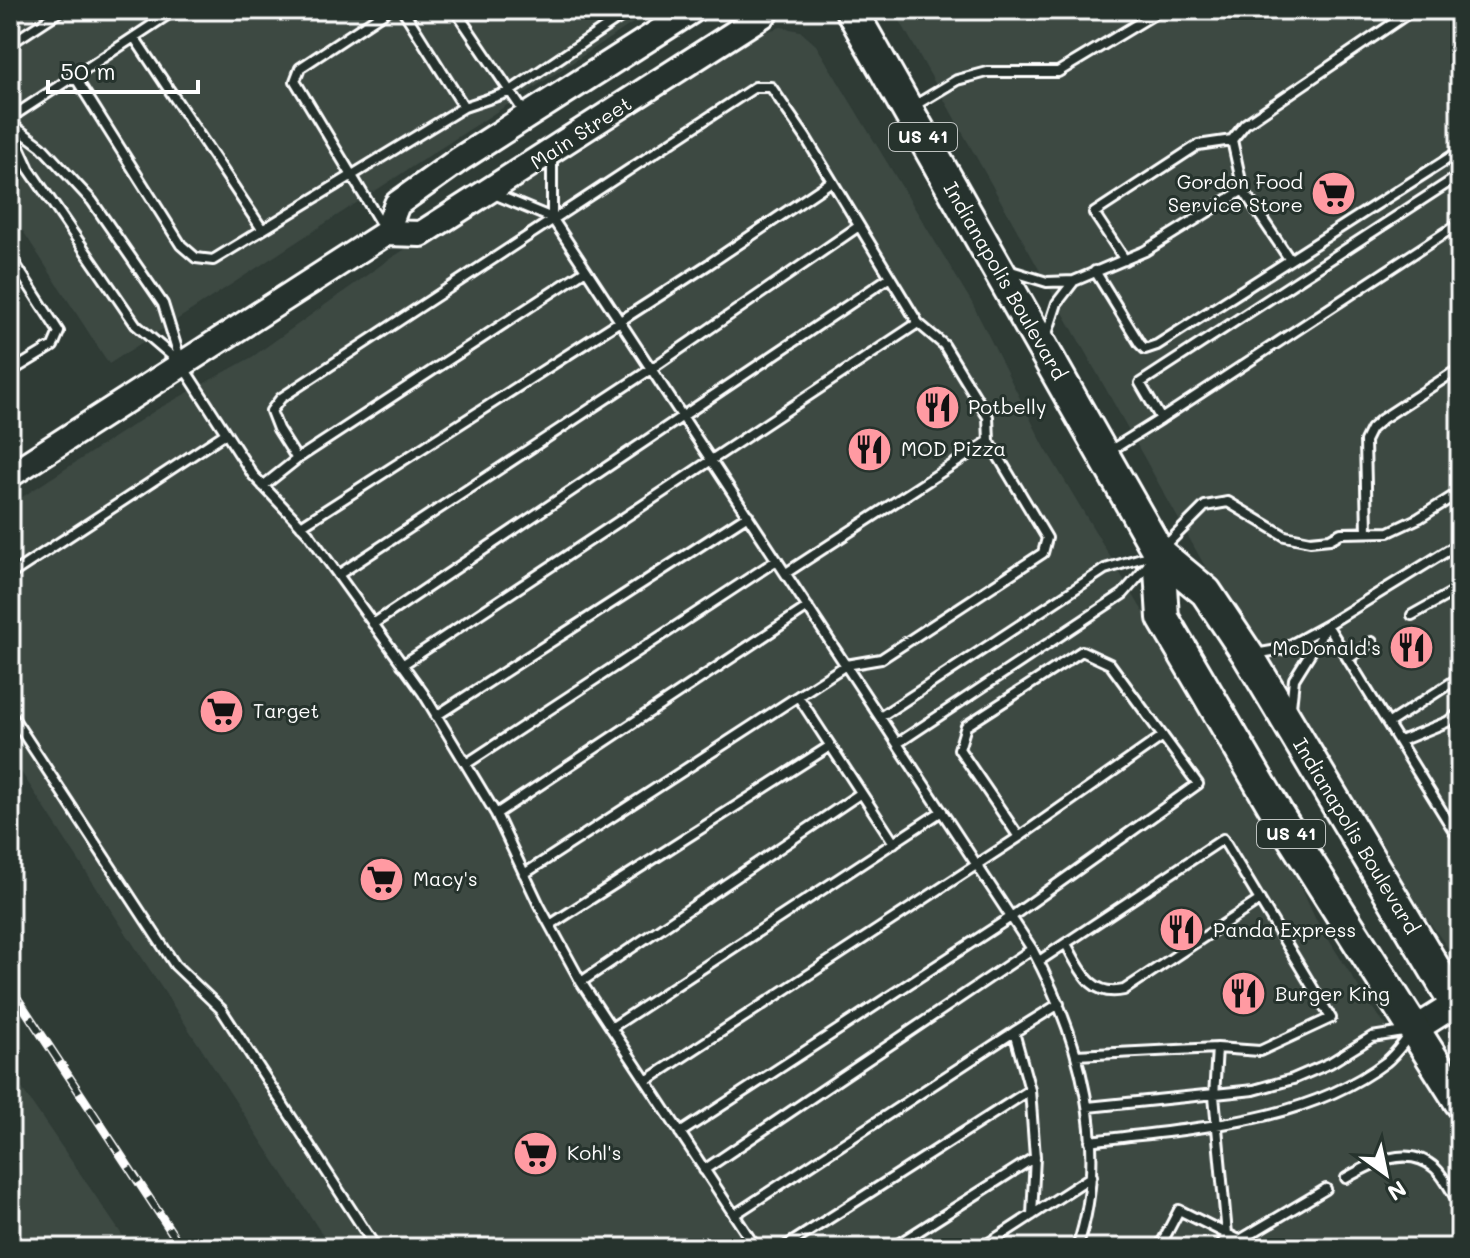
<svg xmlns="http://www.w3.org/2000/svg" width="1470" height="1258" font-family="Mali,sans-serif">
<style>
.built{fill:#3c4842}
.lines{fill:none;stroke-linecap:round;stroke-linejoin:round}
.lane-casing{stroke:#fff;stroke-width:14}
.secondary-casing{stroke:#fff;stroke-width:30}
.highway-casing{stroke:#fff;stroke-width:36}
.lane{stroke:#26332d;stroke-width:8}
.secondary{stroke:#26332d;stroke-width:24}
.highway{stroke:#26332d;stroke-width:30}
.rail-casing{stroke:#fff;stroke-width:9}
.rail{stroke:#26332d;stroke-width:6;stroke-dasharray:18;stroke-linecap:butt}
.labels{text-anchor:middle;stroke-width:6;stroke-linejoin:round;paint-order:stroke}
.shield{fill:#26332d;stroke:#bec2c0;stroke-width:2}
.shield-label{font-size:18px;font-weight:bold;fill:#fff}
.street-label{font-size:20px;fill:#fff;stroke:#26332d}
.poi-label{font-size:20px;fill:#fff;stroke:#26332d;text-anchor:start}
</style>
<rect width="100%" height="100%" fill="#2f3b35"/>
<filter id="ink" filterUnits="userSpaceOnUse"><feTurbulence type="fractalNoise" baseFrequency=".0125" numOctaves="2"/><feDisplacementMap in="SourceGraphic" scale="16" xChannelSelector="R" yChannelSelector="G"/><feConvolveMatrix kernelMatrix="1 2 1 2 8 2 1 2 1" color-interpolation-filters="sRGB"/></filter>
<g filter="url(#ink)">
<!-- built -->
<path class="built" d="M10 10H653L109 364 10 211Z
M894 10H1460V965L1312 758Z
M781 27 800 31 816 45 971 301 1044 446 1281 842 1315 918 1370 1005 1431 1081 1460 1125V1248H331L10 755V505L156 410 252 357 388 260 478 203 575 154 764 32Z
M10 1071 131 1248H10Z"/>
<g class="lines">
<defs>
<path id="lane" d="M403 10 464 107
M455 10 526 115
M134 37 262 229
M10 44 62 10
M69 80 175 10
M912 107 957 80 987 72H1058L1161 10
M10 118 68 80H77L181 245 196 258 213 260 464 107 509 92 631 10
M10 123 41 146 92 201 163 304 182 365 253 475 308 533 423 693 496 814 539 905 581 982 756 1248
M10 127 29 169 136 325 178 361
M552 157V218L1032 949C1080 1038 1111 1149 1077 1248
M1243 190 1290 260
M494 194 552 218
M384 229 295 81 300 68 388 10
M10 256 59 332 53 346 10 372
M1125 260 1094 213 1198 145 1232 140
M1011 271 1047 282 1074 281 1145 251 1243 190 1232 140 1245 124 1413 10
M1095 271 1140 344 1145 349 1157 345 1460 151
M1046 337 1057 303 1074 281
M1161 419 1460 223
M1108 452 1161 419 1140 383 1460 175
M297 459 586 270
M263 486 297 459 278 429 271 411 281 398 755 87H771L806 138 918 323 944 345 988 417 989 441 1047 538 1043 553 881 659 846 665 524 874
M301 526 709 264 832 181
M1367 532 1365 441 1371 429 1382 419 1460 368
M1164 547 1205 506 1228 502 1285 536 1310 541 1330 539 1341 533 1389 532 1419 518 1460 492
M786 573 989 441
M10 575 226 433
M338 575 651 369 859 226
M1412 615 1453 592 1460 593
M373 624 890 277
M1327 625 1454 831 1460 833
M1255 654 1283 649 1327 625 1460 543
M1348 659 1372 642
M402 665 918 323
M798 696 894 843
M1291 707 1294 679 1327 626
M10 713 175 965 221 1009 376 1248
M436 716 748 515
M880 717 1105 569 1154 554
M1389 723 1460 677
M1400 741 1447 722 1460 713
M898 743 1123 594 1150 563
M466 764 777 560
M496 814 808 607
M1019 837 1163 736
M550 925 830 746
M1066 944C1080 968 1090 998 1124 990L1260 900
M1039 961 1223 839 1331 1018 1260 1051 1217 1048 1076 1055
M581 982 861 793
M611 1028 942 811
M1217 1048 1214 1096 1227 1234 1255 1248
M646 1081 1019 837 959 749 966 726 1082 651 1110 664 1198 784 1011 917 680 1133
M1088 1107 1254 1090 1293 1079 1330 1063 1372 1037 1410 1031
M1090 1141C1189 1128 1303 1125 1386 1062 1396 1054 1403 1043 1411 1034
M704 1170 1032 949
M1346 1178C1372 1163 1408 1144 1435 1168 1445 1177 1452 1193 1460 1205
M734 1215 1014 1032
M1032 1215 1035 1157 1030 1090 1014 1032 1059 1004
M10 1240 22 1248
M1240 1240 1326 1189
M783 1248 1030 1090
M892 1248 1035 1157
M981 1248 1092 1176
M1159 1248 1179 1210 1227 1234 1220 1248"/>
<path id="secondary" d="M386 233 397 204 460 159 693 10
M10 475 386 233 421 234 763 15 768 10
M1414 1030 1460 1001"/>
<path id="highway" d="M851 10 1159 553 1206 592 1248 655 1460 1011
M1159 553 1163 618 1279 816 1460 1102"/>
</defs>
<!-- lane casing -->
<use href="#lane" class="lane-casing"/>
<!-- secondary casing -->
<use href="#secondary" class="secondary-casing"/>
<!-- highway casing -->
<use href="#highway" class="highway-casing"/>
<!-- lane -->
<use href="#lane" class="lane"/>
<!-- secondary -->
<use href="#secondary" class="secondary"/>
<!-- highway -->
<use href="#highway" class="highway"/>
<defs>
<path id="rail" d="M10 987 182 1248"/>
</defs>
<!-- rail casing -->
<use href="#rail" class="rail-casing"/>
<!-- rail -->
<use href="#rail" class="rail"/>
</g>
</g>
<!-- icons -->
<defs>
<symbol id="supermarket-disc" viewBox="-11 -11 22 22"><circle r="9.5" fill="#ff9aa2" stroke="#26332d"/><path d="M-6-5.5h2.5l.6 2H6L4.5 2H-2.5L-4.4-4H-6ZM-1.5 3.2a1.3 1.3 0 1 0 .1 0ZM3 3.2a1.3 1.3 0 1 0 .1 0Z" fill="#111"/></symbol>
<symbol id="restaurant-disc" viewBox="-11 -11 22 22"><circle r="9.5" fill="#ff9aa2" stroke="#26332d"/><path d="M-5-6h1v4h1v-4h1v4h1v-4h1v5L-1.5 .5V6h-2V.5L-5-1ZM5-6V6H3V1.5H1.5Q1.5-4 5-6Z" fill="#111"/></symbol>
</defs>
<g fill-rule="evenodd">
<use href="#supermarket-disc" x="1308" y="168" width="51" height="51"/>
<use href="#restaurant-disc" x="912" y="382" width="51" height="51"/>
<use href="#restaurant-disc" x="844" y="424" width="51" height="51"/>
<use href="#restaurant-disc" x="1386" y="622" width="51" height="51"/>
<use href="#supermarket-disc" x="196" y="686" width="51" height="51"/>
<use href="#supermarket-disc" x="356" y="854" width="51" height="51"/>
<use href="#restaurant-disc" x="1156" y="904" width="51" height="51"/>
<use href="#restaurant-disc" x="1218" y="968" width="51" height="51"/>
<use href="#supermarket-disc" x="510" y="1128" width="51" height="51"/>
</g>
<g class="labels">
<!-- shield labels -->
<g class="shield">
<rect x="889" y="123" width="68" height="28" rx="6"/>
<rect x="1257" y="820" width="68" height="28" rx="6"/>
</g>
<g class="shield-label">
<text x="923" y="143">US 41</text>
<text x="1291" y="840">US 41</text>
</g>
<!-- street labels -->
<g class="street-label">
<text transform="translate(581 133) rotate(-33)" y="7">Main Street</text>
<text transform="translate(1005 281) rotate(60)" y="7">Indianapolis Boulevard</text>
<text transform="translate(1356 836) rotate(59)" y="7">Indianapolis Boulevard</text>
</g>
<!-- poi labels -->
<g class="poi-label">
<text x="1303" y="189" text-anchor="end">Gordon Food<tspan x="1303" dy="23">Service Store</tspan></text>
<text x="968" y="414">Potbelly</text>
<text x="901" y="456">MOD Pizza</text>
<text x="1381" y="655" text-anchor="end">McDonald's</text>
<text x="253" y="718">Target</text>
<text x="413" y="886">Macy's</text>
<text x="1213" y="937">Panda Express</text>
<text x="1275" y="1001">Burger King</text>
<text x="567" y="1160">Kohl's</text>
</g>
</g>
<!-- margin -->
<rect width="1470" height="1258" fill="none" stroke="#26332d" stroke-width="40"/>
<rect x="20" y="20" width="1430" height="1218" fill="none" stroke="#fff" stroke-width="3" filter="url(#ink)"/>
<!-- north arrow -->
<g transform="translate(1386 1174) rotate(147)" stroke="#26332d" stroke-width="6" paint-order="stroke">
<path d="M0-6L14 30L0 20L-14 30Z" fill="#ffffff"/>
<text y="-12" font-size="22" font-weight="bold" text-anchor="middle" fill="#ffffff">N</text>
</g>
<!-- scale -->
<path d="M48 80v12h150v-12" fill="none" stroke="#ffffff" stroke-width="4"/>
<text x="60" y="80" font-size="24" fill="#ffffff" stroke="#26332d" stroke-width="6" paint-order="stroke">50 m</text>
</svg>
